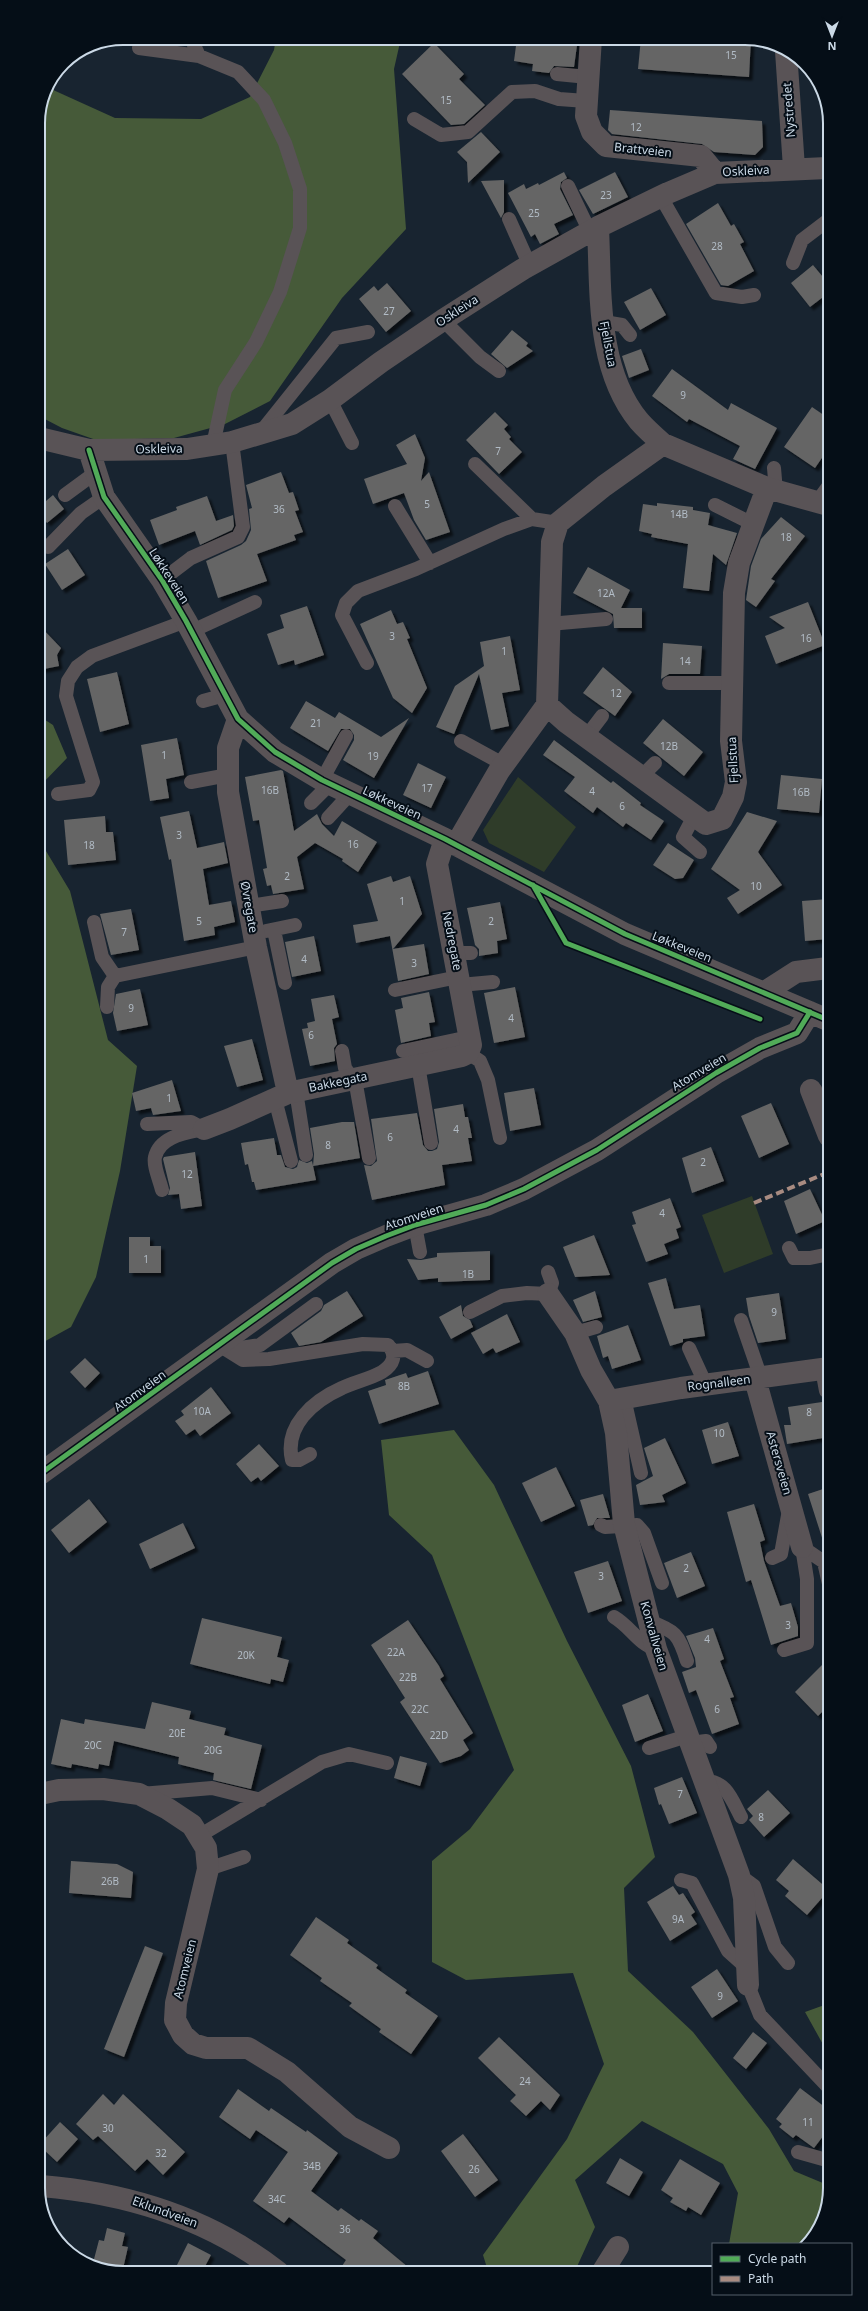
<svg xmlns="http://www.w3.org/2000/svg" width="868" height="2311" font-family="'Noto Sans',sans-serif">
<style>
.green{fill:#2f3c29}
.forest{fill:#465a39}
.building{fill:#656565;filter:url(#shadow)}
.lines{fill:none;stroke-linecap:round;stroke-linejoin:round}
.service{stroke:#595356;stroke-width:14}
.minor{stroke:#595356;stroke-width:22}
.quiet{stroke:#a88b81;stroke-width:4;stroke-dasharray:8 4;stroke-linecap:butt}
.cycleway-casing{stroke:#050e17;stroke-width:8}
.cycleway{stroke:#51ab58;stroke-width:5}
.labels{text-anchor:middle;stroke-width:4;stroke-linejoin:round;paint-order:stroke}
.number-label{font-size:10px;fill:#b2bcc6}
.street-label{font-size:12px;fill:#cbd9e6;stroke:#050e17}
.rim{fill:none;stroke:#cbd9e6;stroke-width:2}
</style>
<defs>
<filter id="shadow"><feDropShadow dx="3.5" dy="3.5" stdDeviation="1" flood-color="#0009"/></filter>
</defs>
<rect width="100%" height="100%" fill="#182430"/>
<!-- green -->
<path class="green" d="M518 777 576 827 544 872 489 843 483 830Z
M752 1196 773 1254 724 1273 702 1215Z"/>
<!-- forest -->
<path class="forest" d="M276 38H401L394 69 406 229 342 298 270 401 225 424 174 438 96 440 62 428 39 416 38 117 45 90 52 80 51 89 115 118 201 119 250 97 274 50Z
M39 716 53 725 67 758 41 785 43 846 70 891 108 1040 137 1066 120 1171 96 1277 71 1327 40 1344V1202L45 1190 40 1178Z
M454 1430 494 1485 567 1641 631 1766 655 1857 624 1888 628 1971 693 2032 769 2129 794 2171 830 2186 813 2240 806 2244H729L738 2193 723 2164 642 2121 575 2180 595 2227 575 2271H488L483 2255 567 2139 604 2064 573 1973 466 1980 432 1962V1861L470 1829 514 1770 432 1555 389 1515 381 1440Z
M830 2003V2057L805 2012Z"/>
<!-- building -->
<path class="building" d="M517 38H578L574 67 554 66 549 73 532 71 533 64 514 61Z
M641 38H751L749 77 638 69Z
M434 43 464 74 459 79 485 105 464 124 451 125 402 74Z
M610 110 762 121 763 147 755 155 714 152 702 144 612 134 608 130Z
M481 132 500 152 468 183 467 162 457 152Z
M564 172 567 178 561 182 560 189 573 215 554 224 559 234 540 244 535 234 531 237 508 193 524 184 526 189 538 183 539 185Z
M615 172 628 197 593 214 579 190Z
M504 180V212L501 218 481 181Z
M718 203 731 226 734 224 744 242 740 244 754 271 728 286 721 285 686 224Z
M813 265 827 282V294L810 307 791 283Z
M387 283 411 311 386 332 359 299 374 286 378 291Z
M651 288 666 315 640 330 624 302Z
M512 330 528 343 526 346 533 351 507 368 491 354Z
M641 349 649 370 629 378 622 356Z
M672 369 728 410 731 403 777 428 755 469 733 459 740 446 689 419 687 422 652 396Z
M812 407 828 418V449L815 468 784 447Z
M495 412 508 425 504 429 511 437 509 439 522 452 499 474 466 440Z
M415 434 425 458 421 481 429 472 450 532 426 540 414 520 404 493 373 504 364 479 407 464 396 445Z
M281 472 289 493 293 492 299 510 295 511 303 532 294 535 296 540 257 554 267 581 218 598 206 561 241 545 246 541 251 530 249 509 252 508 246 485Z
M53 495 64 509 47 523 39 513V507Z
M207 496 216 521 233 515 234 526 232 530 200 545 195 531 159 545 150 520 177 510 176 507Z
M657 503 693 507V510L710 513 708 525 737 533 726 565 713 554 709 591 683 588 688 544 651 537 652 534 639 531 643 504 657 506Z
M781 517 805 536 771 579 775 581 756 607 746 600 751 566 761 539Z
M68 549 85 575 62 590 45 564Z
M588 567 630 590 621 608H642V628H614L613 614 573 593Z
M808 602 825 645 776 664 765 636 785 628 769 617Z
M307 606 324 655 295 665 294 660 278 665 267 634 284 628 280 615Z
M391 610 397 624 403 622 410 638 407 639 427 688 412 713 393 698 360 624Z
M39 625 61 648 57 655 59 666 39 670Z
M510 636 520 690 502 693 509 726 491 730 479 674 454 734 436 727 455 686 484 666 480 642Z
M663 643 702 646 700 674H669L661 679Z
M603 667 632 692 615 716 583 693Z
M117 672 129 724 100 732 87 679Z
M306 701 335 718 339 712 381 737 409 718 374 778 343 760 354 740V735L350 729H341L328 751 290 728Z
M663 719 703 752 684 776 643 743Z
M177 738 184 775 166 779 169 798 150 801 141 745Z
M554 740 611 783 613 781 641 803 640 805 664 821 651 840 626 823 623 827 597 807 593 813 564 791 575 777 543 755Z
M418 763 446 777 431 808 403 795Z
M281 770 283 771 294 831 317 814 322 824 334 836 342 821 377 842 358 872 342 861 343 859 315 843 297 857 304 889 273 894 271 885 267 886 263 869 267 868 259 820 253 821 245 777Z
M781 775 822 779 819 813 777 809Z
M189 811 197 848 224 842 228 863 203 869 209 905 231 901 235 922 214 927 215 935 184 941 171 859 169 860 160 817Z
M747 812 777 821 758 852 782 885 738 914 727 898 740 890 711 869Z
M105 816 106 832H113L116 860 68 865 64 820Z
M668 843 694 860 683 878 675 879 653 865Z
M391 876 393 882 410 876 422 914 393 949 424 944 429 974 398 981 390 936 356 943 353 925 378 921 367 884Z
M828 899V939L805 941 802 901Z
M500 902 507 939 497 941 498 953 479 956V949L475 945 467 908Z
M131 909 139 950 111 955 100 914Z
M314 936 321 971 292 977 285 942Z
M515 987 525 1037 494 1043 484 993Z
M140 989 148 1025 117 1031 113 1013 116 994Z
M429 992 435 1022 429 1023 431 1036 401 1043 395 1010 403 1008 401 998Z
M334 995 339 1017 332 1019 337 1044 334 1048 335 1061 310 1066 302 1029 308 1028 307 1023 315 1021 311 999Z
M252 1039 263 1080 237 1087 224 1046Z
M172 1080 181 1111 153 1115 151 1108 136 1111 132 1093Z
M534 1088 541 1125 510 1131 504 1093Z
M771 1103 789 1144 759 1158 741 1116Z
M463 1104 465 1117H468L472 1138H468L472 1161 442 1165 445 1185 372 1200 364 1165 371 1166 377 1161 371 1119 417 1113 423 1145 428 1151H432L437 1149 439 1142 434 1109Z
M342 1122H354L360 1158 313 1166 314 1154 310 1128Z
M274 1138 277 1155H281L285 1167 293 1169 297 1167 299 1160 307 1163 312 1161 316 1180 256 1190 254 1182H252L248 1164 245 1165 241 1143Z
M711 1147 724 1181 692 1193 682 1158Z
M195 1152 202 1206 181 1209 179 1194 168 1195 170 1188 163 1159 164 1157Z
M810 1189 825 1221 796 1234 784 1201Z
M670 1198 681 1227 676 1229 679 1238 664 1244 668 1254 646 1262 632 1225 636 1224 632 1212Z
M594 1235 610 1275 575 1277 563 1247Z
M129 1237H150V1246H161V1273H129Z
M490 1251V1280L438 1282V1278L418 1280 407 1259 421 1260 437 1257V1253Z
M666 1278 674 1309 700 1305 705 1336 683 1339V1342L670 1346 648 1283Z
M347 1291 363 1316 321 1342 299 1346 291 1333 321 1311 324 1305Z
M595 1291 602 1317 583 1322 573 1300Z
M779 1293 786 1339 758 1343 749 1316 746 1298Z
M461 1305 463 1316 470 1320 473 1327 451 1339 439 1317Z
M507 1314 520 1342 496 1353 493 1348 483 1354 471 1333Z
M628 1325 641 1360 612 1369 608 1356 603 1358 597 1336Z
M85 1358 100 1373 85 1388 70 1372Z
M428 1371 439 1404 379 1424 368 1391 386 1385 385 1380 406 1373 408 1378Z
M211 1387 231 1413 200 1436 195 1429 186 1435 175 1421 184 1415 181 1411Z
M829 1401V1437L787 1444 784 1425H791L788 1407Z
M728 1422 739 1456 712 1464 702 1430Z
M665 1438 686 1483 662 1495 665 1502 640 1505 636 1485 653 1476 644 1448Z
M259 1444 279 1466 261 1481 258 1477 251 1482 236 1464Z
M556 1467 575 1506 541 1522 522 1483Z
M829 1487V1546L825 1547 808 1494Z
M603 1494 610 1518H597L593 1525 588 1526 580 1500Z
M89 1499 107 1522 69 1553 51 1530Z
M754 1504 765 1540 760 1542 764 1561 780 1606 791 1603 798 1627V1636L771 1645 751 1580 746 1582 727 1512Z
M183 1523 195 1548 150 1569 139 1544Z
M691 1552 705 1586 677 1598 664 1563Z
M608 1561 622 1601 588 1613 574 1572Z
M202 1618 282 1637 277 1657 289 1660 283 1682 271 1679 270 1684 190 1664Z
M408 1620 439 1666 444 1676 440 1679 473 1733 463 1740 469 1750 461 1756 440 1763 400 1702 405 1698 371 1645Z
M713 1628 724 1659 720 1661 734 1697 730 1698 739 1724 712 1734 696 1690 689 1693 682 1672 696 1667 695 1658 686 1636Z
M829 1658V1705L818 1716 795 1692Z
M648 1694 663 1731 635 1742 622 1705Z
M152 1702 191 1711 189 1719 226 1728 224 1735 262 1745 251 1789 213 1780 214 1773 178 1764 179 1757 114 1741 109 1766 99 1764 98 1769 72 1764 71 1768 51 1764 61 1719 84 1724 85 1719 145 1729Z
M400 1756 427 1763 420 1786 394 1778Z
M682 1777 697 1813 669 1824 661 1804 659 1805 654 1788Z
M768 1790 790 1813 764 1837 749 1820 753 1816 747 1809Z
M793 1859 829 1890 807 1915 785 1896 789 1891 776 1880Z
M71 1861 117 1864 133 1872 131 1898 69 1893Z
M673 1886 679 1895 683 1893 695 1912 691 1915 697 1924 670 1941 647 1902Z
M316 1917 349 1940 347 1943 378 1965 376 1968 407 1990 405 1993 438 2016 411 2054 379 2032 381 2029 349 2006 352 2003 320 1981 322 1978 290 1955Z
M145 1946 163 1953 124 2057 104 2049Z
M717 1969 738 2001 712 2018 691 1987Z
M753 2032 767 2043 746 2069 733 2058Z
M499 2037 560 2095 550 2110 541 2101 526 2116 510 2101 516 2095 478 2058Z
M800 2088 830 2111V2127L814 2148 796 2135 793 2138 779 2127 782 2124 776 2119Z
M238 2089 269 2111 271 2108 306 2132 307 2130 338 2153 311 2191 338 2211 341 2208 359 2221 361 2219 378 2231 373 2238 414 2272H338L346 2260 289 2217 284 2223 253 2201 288 2152 256 2130 250 2139 219 2117Z
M103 2094 114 2105 123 2094 185 2152 163 2175 147 2159 135 2171 98 2136 93 2140 76 2124Z
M60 2122 78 2139 57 2162 41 2147V2143Z
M463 2134 498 2180 475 2197 441 2151Z
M620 2158 643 2172 629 2196 606 2183Z
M680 2159 720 2183 701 2215 688 2207 686 2211 670 2202 673 2198 661 2190Z
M107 2228 125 2233 122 2246 128 2247 122 2273 93 2263 99 2240 104 2241Z
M188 2243 211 2255 202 2272H191L177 2265Z"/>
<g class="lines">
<!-- service -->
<path class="service" d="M191 38 199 56 238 72 264 100 285 143 300 189V228L280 292 256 342 225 390 213 445
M139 48 199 56
M557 74 588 77
M414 119 441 135 468 132 512 92 535 91 559 99 586 101
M568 186 590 232
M661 197 716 293 742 297 754 295
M509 219 530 266
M793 263 802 240 827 221
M443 320 480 357 499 371
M604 322 622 325 630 335
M330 400 352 443
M260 433 336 338 368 332
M475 464 532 519
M774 468 776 491
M65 495 95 473
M817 502 828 487
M715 505 753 524
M395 506 430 563
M48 547 81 513 104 497
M162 580 191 558 238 537 243 527 232 442
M549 624 606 619
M192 631 255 602
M367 663 342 615 346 603 358 591 416 569 504 529 532 519 558 523
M669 683H731
M203 701 225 695
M586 737 602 716
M461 741 503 764
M641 777 655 763
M322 780 346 736
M191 782 228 775
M58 794 89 790 93 782 66 696 68 681 77 667 92 656 186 621
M311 803 330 784
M694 816 683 837 700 852
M328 818 350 794
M249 906 282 901
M94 922 102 957 115 976
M274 930 285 983
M266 931 295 925
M454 953H471
M460 985 493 982
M395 990 458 977
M107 1007 108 987 115 976 256 947
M342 1051 345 1068 353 1079
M403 1051 469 1037
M468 1053 480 1061 488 1080 500 1138
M418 1065 431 1143
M355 1079 369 1158
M296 1091 306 1155
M275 1099 291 1161
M147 1124 191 1122 204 1129
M162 1190C160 1181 153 1166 155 1157 160 1136 186 1133 204 1129
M415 1225 420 1252
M789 1248 794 1258H810L829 1254
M470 1312 502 1296 527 1293 548 1294 552 1283 548 1272
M741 1320 761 1378
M575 1333 596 1327
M219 1345 243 1360 269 1359 363 1344 388 1345C397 1355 394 1364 382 1372 370 1379 354 1382 342 1388 313 1401 284 1426 292 1460H299L310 1454
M689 1348 706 1385
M227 1350 260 1345 316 1304
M393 1351 407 1350 427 1361
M822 1369 826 1391
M624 1398 641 1473
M601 1525 605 1527 637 1525 644 1533 662 1583
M802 1547 824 1562 829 1584
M772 1558 781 1554 789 1510
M614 1617C631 1627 638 1644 656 1649
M649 1621C676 1632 678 1633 687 1661
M784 1650 807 1643V1579L802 1547
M690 1743 706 1741 710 1747
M649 1748 687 1736
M704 1781C726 1780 732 1800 741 1817
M141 1794 212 1788 261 1800
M199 1836 322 1762 349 1754 387 1763
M208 1869 244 1857
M739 1875 754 1886 775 1947 788 1963
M681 1880 692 1883 728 1951 747 1968
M748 1985 760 2015 830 2089
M798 2152 830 2161"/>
<!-- minor -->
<path class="minor" d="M591 38 586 116 592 132 606 146 701 156 715 173
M786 51 794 168
M39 438 89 450 187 449 232 442 292 424 330 400 381 362 443 320 523 269 598 227 668 193 715 173 827 168
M89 450 104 497 162 580 186 621 238 719 275 752 322 780 445 839 625 934 828 1020
M767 488 828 505
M547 705 566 722 706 824 722 819 733 797 736 782 731 741 734 593 739 563 767 488 663 444
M238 719 228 748V792L256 947 288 1093
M456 845 499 771 547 705 552 542 558 523 604 486 663 444C655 437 646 429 639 421 596 369 601 291 598 227
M765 992 796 972 828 968
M811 1090 829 1136
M204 1129 230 1119 288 1093 462 1056 468 1053 471 1045 437 864 445 839
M548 1294 575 1333 591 1370 609 1401 616 1433 624 1524 656 1649 739 1875 744 1898 748 1985
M755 1379 802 1547
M609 1401 681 1388 829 1368
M40 1474 332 1263 356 1249 386 1236 415 1225 486 1205 524 1189 597 1150 716 1073 760 1048 797 1033 810 1012
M40 1794 59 1790 103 1789 139 1794 168 1809 192 1825 206 1848 208 1869 176 2003 175 2020 183 2035 193 2044 206 2048H248L287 2072 350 2127 389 2148
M41 2186C127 2193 209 2218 278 2272
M603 2271 618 2247"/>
<!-- quiet -->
<path class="quiet" d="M754 1203 829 1172"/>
<defs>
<path id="cycleway" d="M89 450 104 497 162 580 186 621 238 719 275 752 322 780 445 839 625 934 828 1020
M533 885 566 943 760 1019
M40 1474 332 1263 356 1249 386 1236 415 1225 486 1205 524 1189 597 1150 716 1073 760 1048 797 1033 810 1012"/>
</defs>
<!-- cycleway casing -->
<use href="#cycleway" class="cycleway-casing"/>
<!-- cycleway -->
<use href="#cycleway" class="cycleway"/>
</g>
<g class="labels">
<!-- number labels -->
<g class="number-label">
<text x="731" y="59">15</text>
<text x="446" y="104">15</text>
<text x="636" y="131">12</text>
<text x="606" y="199">23</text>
<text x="534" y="217">25</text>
<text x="717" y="250">28</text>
<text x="389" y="315">27</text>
<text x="683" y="399">9</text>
<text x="498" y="455">7</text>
<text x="427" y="508">5</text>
<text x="279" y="513">36</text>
<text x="679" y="518">14B</text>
<text x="786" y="541">18</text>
<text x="606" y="597">12A</text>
<text x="392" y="640">3</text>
<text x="806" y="642">16</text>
<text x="504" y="655">1</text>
<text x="685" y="665">14</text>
<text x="616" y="697">12</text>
<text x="316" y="727">21</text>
<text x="669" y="750">12B</text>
<text x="164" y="759">1</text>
<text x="373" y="760">19</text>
<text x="427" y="792">17</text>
<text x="270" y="794">16B</text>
<text x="592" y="795">4</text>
<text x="801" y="796">16B</text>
<text x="622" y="810">6</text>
<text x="179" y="839">3</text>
<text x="353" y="848">16</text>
<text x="89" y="849">18</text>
<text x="287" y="880">2</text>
<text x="756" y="890">10</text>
<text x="402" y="905">1</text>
<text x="199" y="925">5</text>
<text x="491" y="925">2</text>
<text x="124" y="936">7</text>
<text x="304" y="963">4</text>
<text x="414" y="967">3</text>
<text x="131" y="1012">9</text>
<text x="511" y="1022">4</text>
<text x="311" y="1039">6</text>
<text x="169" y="1102">1</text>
<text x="456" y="1133">4</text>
<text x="390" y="1141">6</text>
<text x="328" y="1149">8</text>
<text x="703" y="1166">2</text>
<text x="187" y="1178">12</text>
<text x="662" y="1217">4</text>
<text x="146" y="1263">1</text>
<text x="468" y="1278">1B</text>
<text x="774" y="1316">9</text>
<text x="404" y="1390">8B</text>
<text x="202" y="1415">10A</text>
<text x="809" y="1416">8</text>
<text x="719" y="1437">10</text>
<text x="686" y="1572">2</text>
<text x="601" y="1580">3</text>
<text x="788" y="1629">3</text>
<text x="707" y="1643">4</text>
<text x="396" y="1656">22A</text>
<text x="246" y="1659">20K</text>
<text x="408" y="1681">22B</text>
<text x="420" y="1713">22C</text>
<text x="717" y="1713">6</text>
<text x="177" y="1737">20E</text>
<text x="439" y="1739">22D</text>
<text x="93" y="1749">20C</text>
<text x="213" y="1754">20G</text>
<text x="680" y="1798">7</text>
<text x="761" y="1821">8</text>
<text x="110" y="1885">26B</text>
<text x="678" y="1923">9A</text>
<text x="720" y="2000">9</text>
<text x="525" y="2085">24</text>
<text x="808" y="2126">11</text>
<text x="108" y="2132">30</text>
<text x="161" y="2157">32</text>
<text x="312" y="2170">34B</text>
<text x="474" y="2173">26</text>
<text x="277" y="2203">34C</text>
<text x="345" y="2233">36</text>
</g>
<!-- street labels -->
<g class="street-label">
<text transform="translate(789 110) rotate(-94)" y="4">Nystredet</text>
<text transform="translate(643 150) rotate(6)" y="4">Brattveien</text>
<text transform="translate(746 171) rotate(-3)" y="4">Oskleiva</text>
<text transform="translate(457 311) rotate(-33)" y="4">Oskleiva</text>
<text transform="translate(608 344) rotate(79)" y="4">Fjellstua</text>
<text transform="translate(159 449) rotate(-1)" y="4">Oskleiva</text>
<text transform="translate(169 576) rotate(57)" y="4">Løkkeveien</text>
<text transform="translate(733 760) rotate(-93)" y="4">Fjellstua</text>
<text transform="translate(392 803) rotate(25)" y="4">Løkkeveien</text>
<text transform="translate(249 907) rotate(80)" y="4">Øvregate</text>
<text transform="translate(452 941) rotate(79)" y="4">Nedregate</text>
<text transform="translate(682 947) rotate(22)" y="4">Løkkeveien</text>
<text transform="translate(699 1072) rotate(-31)" y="4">Atomveien</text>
<text transform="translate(338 1082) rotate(-12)" y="4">Bakkegata</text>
<text transform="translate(414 1217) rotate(-18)" y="4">Atomveien</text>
<text transform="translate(719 1383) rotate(-7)" y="4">Rognalleen</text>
<text transform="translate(140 1391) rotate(-36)" y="4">Atomveien</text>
<text transform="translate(779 1463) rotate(74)" y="4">Astersveien</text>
<text transform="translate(654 1636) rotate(74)" y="4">Konvallveien</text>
<text transform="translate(185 1969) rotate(-76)" y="4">Atomveien</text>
<text transform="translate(165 2212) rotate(20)" y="4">Eklundveien</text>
</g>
</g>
<!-- crop -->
<path d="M0 0H868V2311H0ZM123 45H745A78 78 0 0 1 823 123V2188A78 78 0 0 1 745 2266H123A78 78 0 0 1 45 2188V123A78 78 0 0 1 123 45Z" fill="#050e17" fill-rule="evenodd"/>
<path class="rim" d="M123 45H745A78 78 0 0 1 823 123V2188A78 78 0 0 1 745 2266H123A78 78 0 0 1 45 2188V123A78 78 0 0 1 123 45Z"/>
<!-- legend -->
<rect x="712" y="2243" width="140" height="52" fill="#050e17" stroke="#545f6a"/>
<rect x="720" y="2256" width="20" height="6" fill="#51ab58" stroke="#545f6a"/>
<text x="748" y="2263" font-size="12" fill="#cbd9e6">Cycle path</text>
<rect x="720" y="2276" width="20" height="6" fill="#a88b81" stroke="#545f6a"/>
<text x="748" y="2283" font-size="12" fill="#cbd9e6">Path</text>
<!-- north arrow -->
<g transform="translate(832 36) rotate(180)" stroke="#050e17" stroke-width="3" paint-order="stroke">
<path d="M0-3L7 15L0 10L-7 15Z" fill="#cbd9e6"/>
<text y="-6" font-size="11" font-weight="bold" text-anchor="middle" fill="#cbd9e6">N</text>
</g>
</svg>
